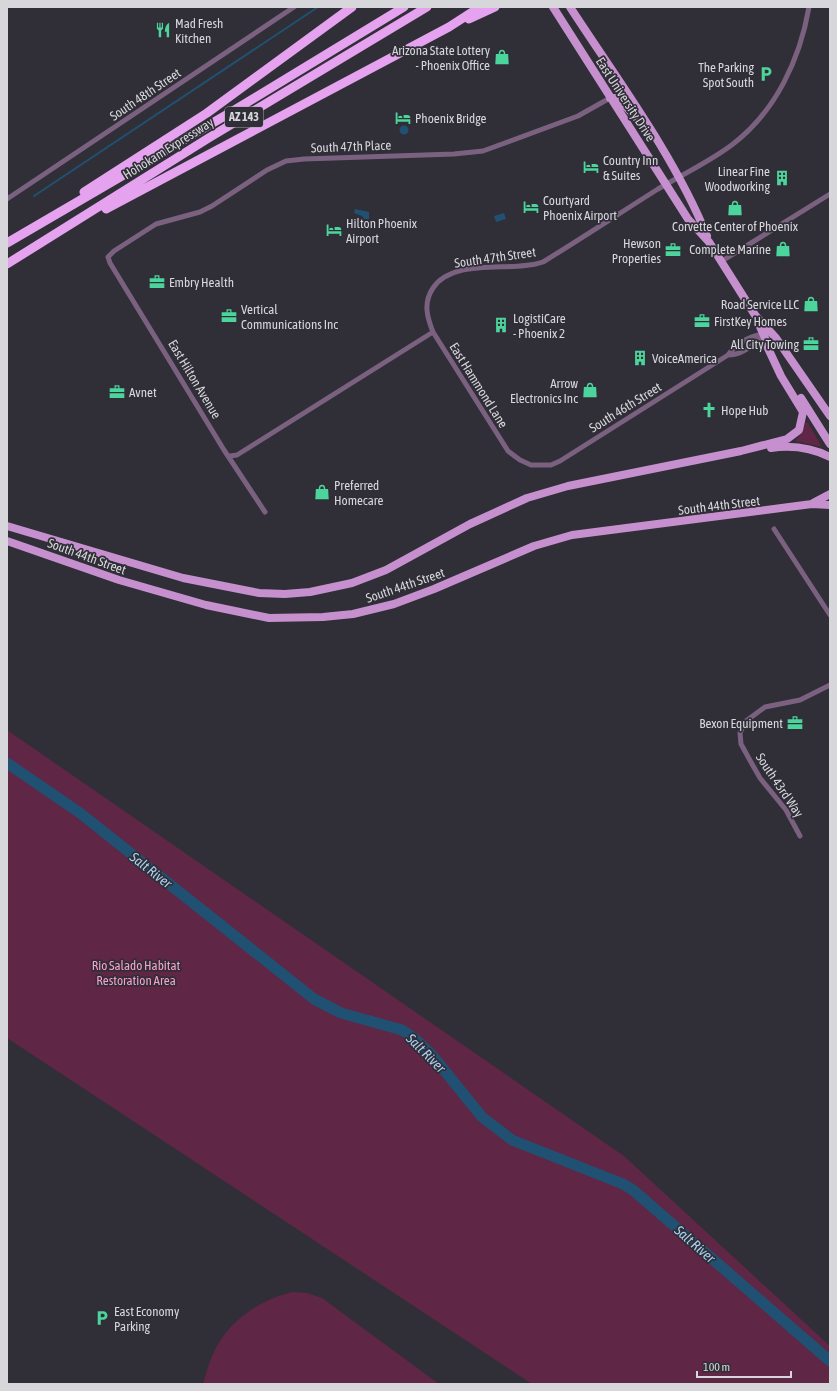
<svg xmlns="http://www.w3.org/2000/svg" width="837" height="1391" font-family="'Asap Condensed',sans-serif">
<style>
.green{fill:#5f2646}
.water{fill:#215172}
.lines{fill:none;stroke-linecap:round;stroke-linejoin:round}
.stream{stroke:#215172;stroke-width:2}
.river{stroke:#215172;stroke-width:11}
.street{stroke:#7b6180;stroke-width:5}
.primary{stroke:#c690cf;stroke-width:8}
.highway{stroke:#e4a2ef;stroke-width:9}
.labels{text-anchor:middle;stroke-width:3.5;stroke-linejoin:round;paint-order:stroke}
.shield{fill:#302e37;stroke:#a5a4aa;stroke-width:1}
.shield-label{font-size:12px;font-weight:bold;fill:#d7d6db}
.poi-label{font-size:13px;fill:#d7d6db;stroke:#302e37;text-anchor:start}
.street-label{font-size:13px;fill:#d7d6db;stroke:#302e37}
.park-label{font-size:13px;fill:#fc9ece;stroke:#302e37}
.water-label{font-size:14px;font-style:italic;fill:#a7d0f1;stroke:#302e37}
</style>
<rect width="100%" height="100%" fill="#302e37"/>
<!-- green -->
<path class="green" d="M806 422 808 423 822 447 795 441 801 434Z
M7 730 624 1156 830 1346V1384H532L7 1038Z
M293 1292 307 1293 322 1298 439 1384H203C206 1373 209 1362 214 1352 228 1321 261 1299 293 1292Z"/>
<!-- water -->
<path class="water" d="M399.5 130a4.5 4.5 0 1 1 9 0a4.5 4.5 0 1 1-9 0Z
M355 209 369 212V219H364L362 216 354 213Z
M504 213 506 219 496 222 494 216Z"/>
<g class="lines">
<!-- stream -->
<path class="stream" d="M34 196 318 7"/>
<!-- river -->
<path class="river" d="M7 763 80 813 314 999 341 1013 402 1030 414 1038 432 1055 482 1117 512 1140 623 1184 633 1190 830 1361"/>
<!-- street -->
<path class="street" d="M7 199 294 7
M722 261 830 194
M762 334C748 337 736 344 728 355L560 461 551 465H531L520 460 508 451 433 332C427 317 423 303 433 288 453 257 512 273 543 262 582 238 620 213 658 189 683 174 711 161 733 144 776 111 800 59 809 7
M728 355C743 355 754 345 763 334
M230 456 237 455 433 332
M265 512 224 450 110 263 108 257 114 251 156 224 200 212 212 206 267 170 286 161 304 159 454 154 483 151 578 116 610 98
M774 529 830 615
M800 836 786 810 760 778 752 764 741 744 740 733 746 721 765 707 800 700 830 685"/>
<!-- primary -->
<path class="primary" d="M553 7 688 219 709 242 755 315 776 338 830 416
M570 7C618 81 674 155 707 236
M610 98H618L642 124
M757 320 769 347
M801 398 830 444
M771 448C792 445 810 447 830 457
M813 503 830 494
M7 526 183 578 259 593 285 594 310 592 352 583 386 570 470 524 527 498 568 486 741 451 787 439 799 430 803 412 781 376 766 344
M7 541 119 580 206 605 269 618 323 617 353 614 394 604 434 589 534 546 572 535 812 504 830 505"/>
<!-- highway -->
<path class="highway" d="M469 19 495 7
M84 192 207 113 352 7
M106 209 449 27 480 7
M7 243 228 114 404 7
M7 264 207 139 427 7"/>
</g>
<!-- icons -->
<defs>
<symbol id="restaurant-bare" viewBox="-9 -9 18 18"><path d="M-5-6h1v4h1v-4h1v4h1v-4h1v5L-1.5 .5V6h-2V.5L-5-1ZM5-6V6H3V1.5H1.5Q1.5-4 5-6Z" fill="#4bd49b" stroke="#302e37" stroke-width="2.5" paint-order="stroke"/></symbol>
<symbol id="shop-bare" viewBox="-9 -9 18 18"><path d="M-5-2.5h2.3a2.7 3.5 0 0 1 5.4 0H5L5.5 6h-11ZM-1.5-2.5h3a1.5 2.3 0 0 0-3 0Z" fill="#4bd49b" stroke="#302e37" stroke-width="2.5" paint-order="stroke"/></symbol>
<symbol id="parking-bare" viewBox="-9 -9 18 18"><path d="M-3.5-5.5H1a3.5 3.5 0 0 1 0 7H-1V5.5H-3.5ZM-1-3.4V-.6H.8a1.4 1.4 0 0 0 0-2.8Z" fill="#4bd49b" stroke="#302e37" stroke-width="2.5" paint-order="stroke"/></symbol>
<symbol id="hotel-bare" viewBox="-9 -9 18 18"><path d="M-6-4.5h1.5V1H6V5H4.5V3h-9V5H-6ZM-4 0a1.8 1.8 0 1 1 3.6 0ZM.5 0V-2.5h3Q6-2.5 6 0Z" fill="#4bd49b" stroke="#302e37" stroke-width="2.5" paint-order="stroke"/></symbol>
<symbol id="building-bare" viewBox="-9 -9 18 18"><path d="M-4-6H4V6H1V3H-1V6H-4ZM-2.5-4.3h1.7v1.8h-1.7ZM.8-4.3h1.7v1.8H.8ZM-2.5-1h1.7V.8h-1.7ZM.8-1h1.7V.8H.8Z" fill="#4bd49b" stroke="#302e37" stroke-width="2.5" paint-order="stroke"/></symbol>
<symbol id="office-bare" viewBox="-9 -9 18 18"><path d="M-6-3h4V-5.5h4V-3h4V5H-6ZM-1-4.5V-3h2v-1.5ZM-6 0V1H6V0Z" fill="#4bd49b" stroke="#302e37" stroke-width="2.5" paint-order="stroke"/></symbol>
<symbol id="church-bare" viewBox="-9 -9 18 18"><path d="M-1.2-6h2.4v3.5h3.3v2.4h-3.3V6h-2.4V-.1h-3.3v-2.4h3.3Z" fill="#4bd49b" stroke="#302e37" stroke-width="2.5" paint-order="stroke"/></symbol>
</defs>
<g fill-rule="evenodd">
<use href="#restaurant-bare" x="152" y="19" width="22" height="22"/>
<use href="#shop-bare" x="491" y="46" width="22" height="22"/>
<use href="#parking-bare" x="755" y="63" width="22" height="22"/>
<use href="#hotel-bare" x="392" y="107" width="22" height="22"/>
<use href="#hotel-bare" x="580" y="156" width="22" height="22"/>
<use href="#building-bare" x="771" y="167" width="22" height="22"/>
<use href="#hotel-bare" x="520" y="196" width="22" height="22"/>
<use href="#shop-bare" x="724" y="197" width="22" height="22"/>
<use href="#hotel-bare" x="323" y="219" width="22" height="22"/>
<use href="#shop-bare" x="772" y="238" width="22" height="22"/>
<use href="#office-bare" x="662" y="239" width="22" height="22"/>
<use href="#office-bare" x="146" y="271" width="22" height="22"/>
<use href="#shop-bare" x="800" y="293" width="22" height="22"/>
<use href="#office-bare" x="218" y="305" width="22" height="22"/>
<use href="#office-bare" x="691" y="310" width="22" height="22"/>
<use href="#building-bare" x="490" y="314" width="22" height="22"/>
<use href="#office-bare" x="800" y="333" width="22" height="22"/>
<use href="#building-bare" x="629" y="347" width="22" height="22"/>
<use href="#shop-bare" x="579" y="379" width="22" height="22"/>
<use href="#office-bare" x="106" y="381" width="22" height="22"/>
<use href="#church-bare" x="698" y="399" width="22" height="22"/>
<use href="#shop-bare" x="311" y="481" width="22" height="22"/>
<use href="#office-bare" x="784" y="712" width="22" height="22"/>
<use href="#parking-bare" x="91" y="1307" width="22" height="22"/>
</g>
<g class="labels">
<!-- shield labels -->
<rect class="shield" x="225" y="107" width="38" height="20" rx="3"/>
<g class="shield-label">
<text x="244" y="121">AZ 143</text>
</g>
<!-- poi labels -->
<g class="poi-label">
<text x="175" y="28">Mad Fresh<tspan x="175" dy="15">Kitchen</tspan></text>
<text x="490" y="55" text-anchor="end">Arizona State Lottery<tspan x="490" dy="15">- Phoenix Office</tspan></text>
<text x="754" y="72" text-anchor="end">The Parking<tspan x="754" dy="15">Spot South</tspan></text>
<text x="415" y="123">Phoenix Bridge</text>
<text x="603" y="165">Country Inn<tspan x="603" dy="15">&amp; Suites</tspan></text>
<text x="770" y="176" text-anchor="end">Linear Fine<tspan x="770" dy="15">Woodworking</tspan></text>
<text x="543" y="205">Courtyard<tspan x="543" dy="15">Phoenix Airport</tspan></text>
<text x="346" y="228">Hilton Phoenix<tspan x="346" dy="15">Airport</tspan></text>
<text x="735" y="231" text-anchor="middle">Corvette Center of Phoenix</text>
<text x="661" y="248" text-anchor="end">Hewson<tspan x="661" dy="15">Properties</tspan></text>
<text x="771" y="254" text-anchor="end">Complete Marine</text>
<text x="169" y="287">Embry Health</text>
<text x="799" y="309" text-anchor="end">Road Service LLC</text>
<text x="241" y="314">Vertical<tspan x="241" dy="15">Communications Inc</tspan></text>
<text x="513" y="323">LogistiCare<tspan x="513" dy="15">- Phoenix 2</tspan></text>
<text x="714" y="326">FirstKey Homes</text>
<text x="799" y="349" text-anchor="end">All City Towing</text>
<text x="652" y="363">VoiceAmerica</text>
<text x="578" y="388" text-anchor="end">Arrow<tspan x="578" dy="15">Electronics Inc</tspan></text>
<text x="129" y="397">Avnet</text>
<text x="721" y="415">Hope Hub</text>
<text x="334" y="490">Preferred<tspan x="334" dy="15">Homecare</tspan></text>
<text x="783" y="728" text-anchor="end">Bexon Equipment</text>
<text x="114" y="1316">East Economy<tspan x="114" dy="15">Parking</tspan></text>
</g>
<!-- street labels -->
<g class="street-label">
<text transform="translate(145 94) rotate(-34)" y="5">South 48th Street</text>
<text transform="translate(626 99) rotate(57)" y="5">East University Drive</text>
<text transform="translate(351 146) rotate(-2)" y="5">South 47th Place</text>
<text transform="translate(168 148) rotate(-32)" y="5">Hohokam Expressway</text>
<text transform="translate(495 257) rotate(-8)" y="5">South 47th Street</text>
<text transform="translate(195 379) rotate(59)" y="5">East Hilton Avenue</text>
<text transform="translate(479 385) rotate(58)" y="5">East Hammond Lane</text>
<text transform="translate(625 407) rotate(-32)" y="5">South 46th Street</text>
<text transform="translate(719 505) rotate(-7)" y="5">South 44th Street</text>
<text transform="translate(87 556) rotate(20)" y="5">South 44th Street</text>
<text transform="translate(405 585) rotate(-19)" y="5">South 44th Street</text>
<text transform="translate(780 785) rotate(56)" y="5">South 43rd Way</text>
</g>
<!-- park labels -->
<g class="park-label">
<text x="136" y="970">Rio Salado Habitat<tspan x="136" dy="15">Restoration Area</tspan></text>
</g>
<!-- water labels -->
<g class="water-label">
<text transform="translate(151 870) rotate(38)" y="5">Salt River</text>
<text transform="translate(426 1053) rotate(45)" y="5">Salt River</text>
<text transform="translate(695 1244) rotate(41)" y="5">Salt River</text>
</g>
</g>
<!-- border -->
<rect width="837" height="1391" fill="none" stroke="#d7d6db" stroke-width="16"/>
<!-- scale -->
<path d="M697 1371v6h94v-6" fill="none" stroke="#d7d6db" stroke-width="2"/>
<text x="703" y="1371" font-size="12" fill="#d7d6db" stroke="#302e37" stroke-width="3" paint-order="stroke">100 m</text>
</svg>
